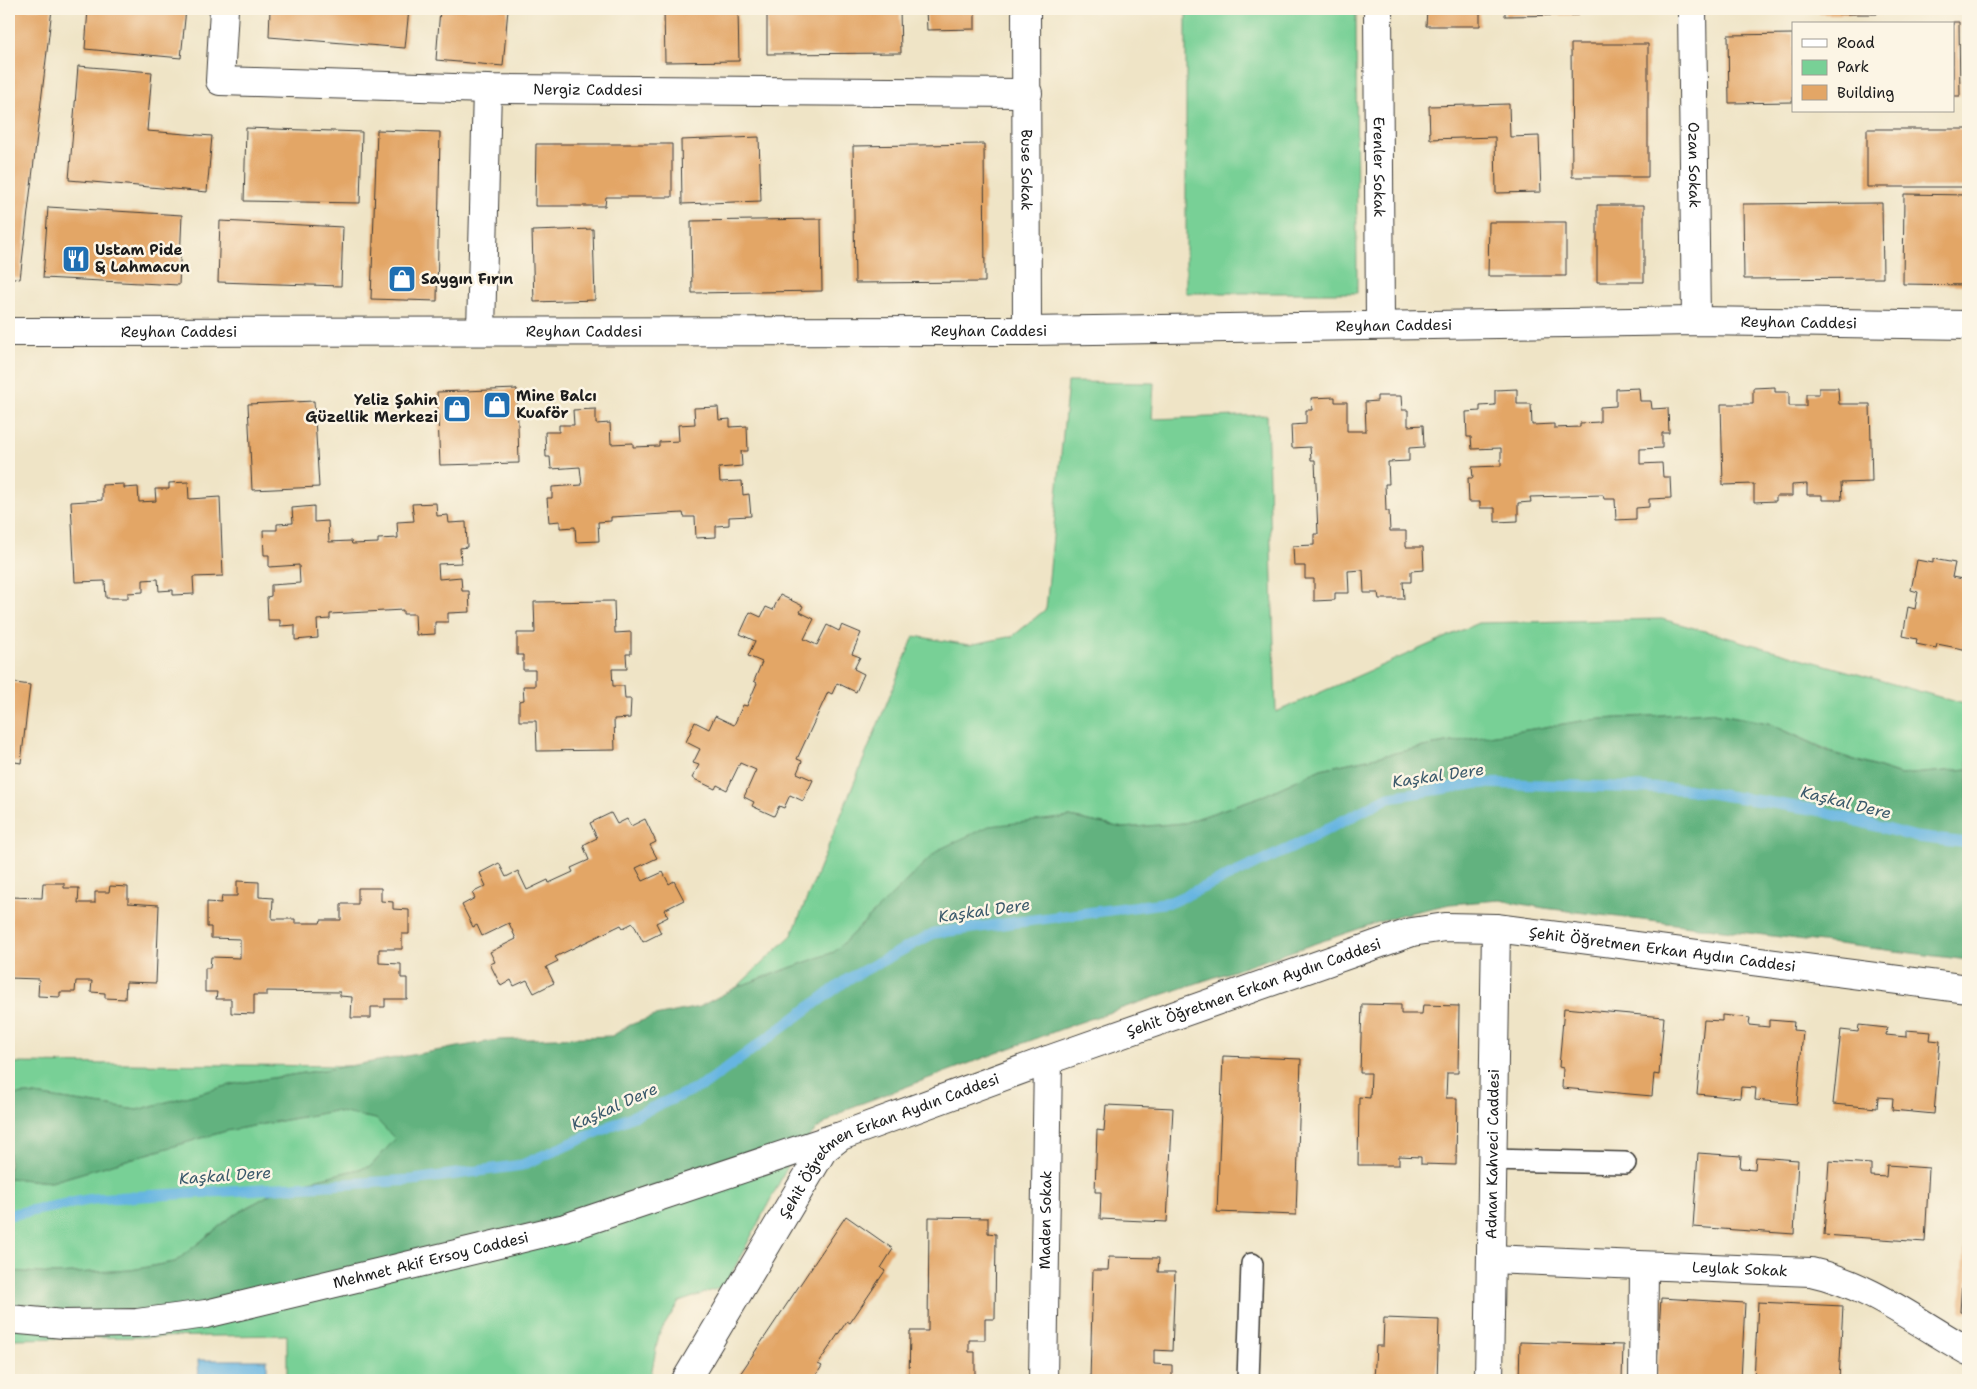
<svg xmlns="http://www.w3.org/2000/svg" width="1977" height="1389" font-family="'Shantell Sans',sans-serif">
<style>
.green{fill:#78d096;stroke:#4a7659}
.forest{fill:#62b27f;stroke:#3f674e}
.water{fill:#66b5e1;stroke:#41687e}
.lines{fill:none;stroke-linecap:round;stroke-linejoin:round}
.stream{stroke:#66b5e1;stroke-width:11}
.building{fill:#e3a666}
.service-casing{stroke:#3c3a36;stroke-width:24}
.minor-casing{stroke:#3c3a36;stroke-width:30}
.tertiary-casing{stroke:#3c3a36;stroke-width:30}
.service{stroke:#fff;stroke-width:21}
.minor{stroke:#fff;stroke-width:28}
.tertiary{stroke:#fff;stroke-width:28}
.labels{text-anchor:middle;stroke-width:5;stroke-linejoin:round;paint-order:stroke}
.street-label{font-size:15px;fill:#1c1c1c;stroke:#fcf5e5}
.poi-label{font-size:15px;font-weight:bold;fill:#1c1c1c;stroke:#fcf5e5;text-anchor:start}
.water-label{font-size:16px;font-style:italic;fill:#3a596b;stroke:#fcf5e5}
</style>
<rect width="100%" height="100%" fill="#fcf5e5"/>
<filter id="ink" filterUnits="userSpaceOnUse"><feTurbulence type="fractalNoise" baseFrequency=".02" numOctaves="2"/><feDisplacementMap in="SourceGraphic" scale="10" xChannelSelector="R" yChannelSelector="G"/><feConvolveMatrix kernelMatrix="1 2 1 2 8 2 1 2 1" color-interpolation-filters="sRGB"/></filter>
<filter id="wash" filterUnits="userSpaceOnUse"><feTurbulence type="fractalNoise" baseFrequency=".0096" numOctaves="4" result="noise"/><feDisplacementMap in="SourceGraphic" scale="20" xChannelSelector="R" yChannelSelector="G"/><feGaussianBlur stdDeviation="1.12" result="paint"/><feColorMatrix in="noise" values="0 0 0 0 0 0 0 0 0 0 0 0 0 0 0 0 0 1.4 0 .05"/><feComposite in="paint" operator="in"/></filter>
<g filter="url(#wash)">
<rect width="100%" height="100%" fill="#efe4c6"/>
<!-- green -->
<path class="green" d="M1186 9H1356L1357 293H1186Z
M1068 382 1154 383 1152 419 1267 415 1276 712 1478 623 1662 619 1968 705V769L1901 775 1837 754 1768 723 1709 712 1588 720 1428 746 1321 769 1265 795 1184 823 1123 828 1070 817 938 850 834 952 737 987 792 935 914 636 969 645 1013 636 1046 609Z
M9 1063 349 1066 234 1084 137 1110 28 1094 9 1095Z
M335 1111 376 1119 396 1139 371 1166 281 1188 231 1217 175 1262 131 1270 55 1274 9 1271V1178L51 1182 226 1131Z
M796 1151 725 1286 679 1302 659 1334 650 1380H287V1335L12 1339 9 1342V1316Z"/>
<!-- forest -->
<path class="forest" d="M1709 712 1768 723 1832 753 1901 775 1968 769V960L1544 908 1500 900 1450 904 1400 915 1075 1024 849 1108 817 1129 796 1151 206 1314 9 1319V1271L55 1274 131 1270 175 1262 231 1217 281 1188 371 1166 395 1139 376 1119 334 1111 226 1131 51 1182 9 1178V1095L28 1094 137 1110 234 1084 349 1066 498 1040 612 1036 630 1025 655 1016 699 1007 737 987 834 952 938 850 989 826 1070 817 1123 828 1184 823 1265 795 1321 769 1428 746 1588 720Z"/>
<!-- water -->
<path class="water" d="M198 1360H267V1380H199Z"/>
<g class="lines">
<!-- stream -->
<path class="stream" d="M9 1215 93 1199 413 1180 522 1165 704 1085 848 979 934 933 1171 902 1291 848 1389 797 1479 783 1684 789 1817 810 1916 837 1968 843"/>
</g>
<g id="blocks">
<!-- building -->
<path class="building" d="M9 9H52L20 279 9 277Z
M88 9H186L181 58 85 49Z
M270 9H409L405 48 269 37Z
M440 9H508L503 66 436 60Z
M664 9H738L739 61 665 62Z
M767 9H900L901 53 767 54Z
M926 9H975V29L927 30Z
M1427 9H1480V26H1426Z
M1505 9H1578L1579 15 1505 16Z
M1819 9H1877V14H1819Z
M1953 22H1959L1960 96H1953Z
M1793 34V102L1729 103 1728 35Z
M1571 44H1648V177H1572Z
M78 66 152 72 147 131 212 136 207 192 69 180Z
M1509 104 1510 137 1539 136 1541 192 1496 193 1495 137 1430 139 1429 106Z
M246 128 362 132 360 203 244 201Z
M1867 129H1968V187H1867Z
M377 130 440 132 437 301 371 299Z
M759 137 761 201 682 204 681 140Z
M536 144H672V197H606L605 206H535Z
M984 144 985 282 855 283 853 146Z
M1904 194 1968 195V285L1903 284Z
M1882 203 1883 278 1744 279 1743 204Z
M1597 205H1644V282H1597Z
M48 207 182 215 179 285 43 278Z
M821 219 822 291 692 293 691 221Z
M220 221 343 227 341 286 218 282Z
M1489 222H1566V276H1488Z
M593 229 595 300 534 302 532 231Z
M1775 387V392H1789V406H1806V394H1819V388H1838L1839 404H1870L1872 482 1841 483 1842 500H1822V495H1807V484L1792 485V496H1776V501L1754 502V484L1723 485 1721 404H1753V388Z
M1639 388 1640 401H1651L1652 409 1668 408 1669 433H1662V448L1640 449V464L1662 463 1663 477H1670L1671 498 1649 499V507L1636 508V519L1616 520 1615 499H1604L1603 495 1530 497 1531 502 1518 503V521L1495 522V508H1480V502H1469L1468 478H1473L1472 467 1501 466V448L1472 449 1471 437H1467L1466 412 1480 411V406L1495 405V390L1517 389V404H1531L1532 425 1554 424V428L1580 427V423L1600 422V407L1616 406V389Z
M517 389 519 463 440 465 437 392Z
M1377 396H1401L1402 410H1408V426L1423 425 1424 447 1409 448V461L1388 462 1389 484H1385L1386 511H1389L1390 531H1406V547H1423L1424 570 1411 571V582H1403L1404 599H1379L1378 593H1364L1363 570 1348 571 1349 593H1335V600L1314 601V579H1305V566H1294L1293 546 1314 545V534H1318L1315 460H1311L1310 447 1292 448 1291 425 1306 424V410H1312L1311 398 1335 397V402H1347V431H1366L1365 402 1377 401Z
M314 401 319 487 252 490 248 404Z
M718 407 719 420 730 419V427L747 426 748 451H741L742 466 719 468 720 482 742 481 743 495 749 494 751 516 729 517V525L716 526V537L696 538 695 517H684L683 513 611 517V521L598 522 599 541 576 542 575 527 560 528V521L549 522 547 498H552V487L582 485 580 467 551 469 550 457H546L545 432H559V425H574L573 410 596 409V424L610 423 611 444 633 443V447L659 446V442L679 441 678 425 695 424 694 408Z
M188 482 189 499 220 497 223 576 193 577 194 594 173 595V590L159 591 158 579 143 580V592L128 593V598H106L105 581 75 582 71 502 102 500V485L124 484V488L138 487 139 502 156 501 155 489H169V483Z
M436 503 437 516 448 515 449 523 466 522 467 547 460 548 461 563 438 564 439 579 461 577 462 591H469L470 612 448 613V622H435V634L416 635 415 614H403V610L330 614V619L317 620 318 638 295 640V625L280 626V620H268L267 597 271 596V585L300 583 299 565 269 567V555H264L263 530H277V524L293 523 292 508 314 506V522L328 521 329 542 351 541 352 544 378 543V539L398 538 397 522 414 521 412 504Z
M1933 559 1955 563 1952 577 1968 580V650L1937 644 1936 648 1916 644 1917 639 1903 636 1908 607 1915 609 1918 592 1911 590 1917 560 1933 563Z
M780 595 803 606 800 612 814 619 804 639 817 645 827 625 839 631 842 625 861 633 852 654 860 657 854 669 864 674 856 692 837 683 832 694 828 692 797 759 802 761 797 773 813 780 803 801 790 795 784 808 779 806 774 816 752 806 754 802 744 797 756 770 740 763 727 790 717 785 715 789 692 778 699 765 693 763 700 749 686 742 695 722 709 729 715 716 734 725 743 705 747 706 757 683 754 681 762 662 748 656 755 641 740 634 750 612 761 617 766 607 773 610Z
M614 601 615 633 631 632V654H626L627 669H612L613 686H624L625 699H631L630 718 614 719 615 750 537 751 536 721H519V701L524 700 523 686H535V670H523V655H517V633H535L534 602Z
M9 682 30 685 21 763 9 761Z
M611 813 617 824 627 819 631 826 645 819 656 842 650 845 657 858 636 868 643 881 663 872 669 884 674 881 684 900 664 910 668 917 656 923 661 933 643 942 633 923 623 928 621 925 555 957 558 961 546 967 554 983 534 993 527 980 514 986 511 980 501 986 490 964 495 962 490 952 516 939 509 923 482 936 477 925 473 927 462 905 475 898 472 893 486 886 480 873 499 863 506 877 518 871 527 890 548 880 549 883 573 872 571 868 589 860 583 845 597 838 590 823Z
M237 881 259 882V897L273 898 272 919H295V923H320L321 920H341V904H358V888H381V901L393 902V909L409 910V934H402V949H379V963L401 964V978H407V999H385V1007H371V1018H351L352 997 340 996V992L267 991V995H254V1014L231 1013V999H216L217 992H205V968H210L211 957 240 958V939L211 938V927H207V902L221 903 222 896H237Z
M43 883H64V888H79L78 903H95V892H109L110 886 128 887V903L159 905 156 983 126 982 125 999 105 998V993L91 992 92 981H76L75 992H60V997L38 996 39 979 9 978 11 897 42 898Z
M1362 1004 1401 1005V1014H1422L1423 1005 1459 1006 1458 1073H1447L1446 1098H1457L1456 1165 1421 1164V1157L1399 1156V1165H1358L1359 1097 1370 1098 1371 1073H1360Z
M1564 1008 1664 1017 1659 1075 1654 1074 1652 1096 1562 1088 1563 1068 1559 1067Z
M1722 1015 1750 1018 1749 1025 1769 1027V1020L1794 1022 1793 1030 1803 1031 1797 1104 1755 1100 1756 1088 1741 1087 1740 1098 1697 1094 1704 1020 1722 1021Z
M1859 1025 1887 1028 1886 1035 1906 1037V1030L1931 1032 1930 1040 1940 1041 1934 1114 1892 1110 1893 1098 1878 1097 1877 1108 1833 1104 1841 1030 1858 1032Z
M1223 1056 1301 1059 1296 1215 1217 1212Z
M1106 1105 1173 1108 1167 1222 1100 1219 1101 1192H1095L1097 1130 1104 1131Z
M1698 1153 1741 1156 1740 1168 1755 1169 1756 1157 1798 1160 1794 1234 1693 1227Z
M1829 1161 1871 1164V1176L1886 1177 1887 1165 1929 1168 1925 1242 1824 1235Z
M846 1216 893 1249 881 1268 885 1271 850 1323 847 1321 818 1364 822 1366 813 1380H736Z
M929 1217 988 1218V1233L996 1234 995 1319H985V1340H969V1352H975V1380H909L910 1331H928Z
M1965 1238H1968V1313L1960 1312Z
M1109 1257 1159 1258 1158 1272H1175L1172 1351 1154 1350V1364L1172 1365V1380H1090L1093 1270H1108Z
M1661 1298 1745 1303 1741 1380H1656Z
M1758 1302 1843 1306 1839 1380H1754Z
M1384 1318 1439 1320 1437 1380H1374L1376 1346H1383Z
M1520 1342 1623 1345 1622 1380H1519Z"/>
</g>
</g>
<g filter="url(#ink)">
<use href="#blocks" fill-opacity="0" stroke="#3c3a36" stroke-width="1"/>
<g class="lines">
<defs>
<path id="service" d="M1492 1160 1625 1163
M1248 1380 1252 1264"/>
<g id="minor">
<path id="s1" d="M224 9 220 81 487 89 1028 93"/>
<path id="s2" d="M1026 9 1027 331"/>
<path id="s3" d="M1378 9 1380 325"/>
<path id="s4" d="M1692 9 1696 321"/>
<path d="M481 331 487 89"/>
<path id="s5" d="M1491 1259 1811 1272C1868 1284 1918 1323 1968 1351"/>
<path id="s6" d="M9 1319 64 1324 137 1323 206 1314 565 1228 837 1137"/>
<path id="s7" d="M686 1380 823 1150 841 1136 1048 1060 1412 932 1445 927 1496 928 1968 989"/>
<path id="s8" d="M1043 1380 1048 1060"/>
<path id="s9" d="M1489 1380 1496 928"/>
<path d="M1643 1380 1644 1267"/>
</g>
<g id="tertiary">
<path id="s10" d="M9 332 1027 331 1696 321 1968 325"/>
</g>
</defs>
<!-- service casing -->
<use href="#service" class="service-casing"/>
<!-- minor casing -->
<use href="#minor" class="minor-casing"/>
<!-- tertiary casing -->
<use href="#tertiary" class="tertiary-casing"/>
<!-- service -->
<use href="#service" class="service"/>
<!-- minor -->
<use href="#minor" class="minor"/>
<!-- tertiary -->
<use href="#tertiary" class="tertiary"/>
</g>
</g>
<!-- icons -->
<defs>
<symbol id="restaurant-square" viewBox="-11 -11 22 22"><rect x="-9" y="-9" width="18" height="18" rx="4" fill="#1f6fb2" stroke="#fcf5e5"/><path d="M-5-6h1v4h1v-4h1v4h1v-4h1v5L-1.5 .5V6h-2V.5L-5-1ZM5-6V6H3V1.5H1.5Q1.5-4 5-6Z" fill="#fff"/></symbol>
<symbol id="shop-square" viewBox="-11 -11 22 22"><rect x="-9" y="-9" width="18" height="18" rx="4" fill="#1f6fb2" stroke="#fcf5e5"/><path d="M-5-2.5h2.3a2.7 3.5 0 0 1 5.4 0H5L5.5 6h-11ZM-1.5-2.5h3a1.5 2.3 0 0 0-3 0Z" fill="#fff"/></symbol>
</defs>
<g fill-rule="evenodd">
<use href="#restaurant-square" x="60" y="243" width="32" height="32"/>
<use href="#shop-square" x="386" y="263" width="32" height="32"/>
<use href="#shop-square" x="481" y="389" width="32" height="32"/>
<use href="#shop-square" x="441" y="393" width="32" height="32"/>
</g>
<g class="labels">
<!-- street labels -->
<g class="street-label">
<text dy="5" stroke="none"><textPath href="#s1" startOffset="440">Nergiz Caddesi</textPath></text>
<text dy="5" stroke="none"><textPath href="#s4" startOffset="156">Ozan Sokak</textPath></text>
<text dy="5" stroke="none"><textPath href="#s3" startOffset="158">Erenler Sokak</textPath></text>
<text dy="5" stroke="none"><textPath href="#s2" startOffset="161">Buse Sokak</textPath></text>
<text dy="5" stroke="none"><textPath href="#s10" startOffset="1790">Reyhan Caddesi</textPath></text>
<text dy="5" stroke="none"><textPath href="#s10" startOffset="1385">Reyhan Caddesi</textPath></text>
<text dy="5" stroke="none"><textPath href="#s10" startOffset="575">Reyhan Caddesi</textPath></text>
<text dy="5" stroke="none"><textPath href="#s10" startOffset="980">Reyhan Caddesi</textPath></text>
<text dy="5" stroke="none"><textPath href="#s10" startOffset="170">Reyhan Caddesi</textPath></text>
<text dy="5" stroke="none"><textPath href="#s7" startOffset="1149">Şehit Öğretmen Erkan Aydın Caddesi</textPath></text>
<text dy="5" stroke="none"><textPath href="#s7" startOffset="729">Şehit Öğretmen Erkan Aydın Caddesi</textPath></text>
<text dy="5" stroke="none"><textPath href="#s7" startOffset="324">Şehit Öğretmen Erkan Aydın Caddesi</textPath></text>
<text dy="5" stroke="none"><textPath href="#s9" startOffset="226">Adnan Kahveci Caddesi</textPath></text>
<text dy="5" stroke="none"><textPath href="#s8" startOffset="160">Maden Sokak</textPath></text>
<text dy="5" stroke="none"><textPath href="#s6" startOffset="429">Mehmet Akif Ersoy Caddesi</textPath></text>
<text dy="5" stroke="none"><textPath href="#s5" startOffset="249">Leylak Sokak</textPath></text>
</g>
<!-- poi labels -->
<g class="poi-label">
<text x="95" y="255">Ustam Pide<tspan x="95" dy="17">&amp; Lahmacun</tspan></text>
<text x="421" y="284">Saygın Fırın</text>
<text x="516" y="401">Mine Balcı<tspan x="516" dy="17">Kuaför</tspan></text>
<text x="438" y="405" text-anchor="end">Yeliz Şahin<tspan x="438" dy="17">Güzellik Merkezi</tspan></text>
</g>
<!-- water labels -->
<g class="water-label">
<text transform="translate(1438 775) rotate(-8)" y="6">Kaşkal Dere</text>
<text transform="translate(1846 802) rotate(14)" y="6">Kaşkal Dere</text>
<text transform="translate(984 910) rotate(-8)" y="6">Kaşkal Dere</text>
<text transform="translate(614 1106) rotate(-24)" y="6">Kaşkal Dere</text>
<text transform="translate(225 1175) rotate(-4)" y="6">Kaşkal Dere</text>
</g>
</g>
<!-- margin -->
<rect width="1977" height="1389" fill="none" stroke="#fcf5e5" stroke-width="30"/>
<!-- legend -->
<rect x="1792" y="22" width="162" height="90" fill="#fcf5e5" stroke="#a29e95"/>
<rect x="1802" y="39" width="25" height="8" fill="#ffffff" stroke="#a29e95"/>
<text x="1837" y="48" font-size="15" fill="#1c1c1c">Road</text>
<rect x="1802" y="60" width="25" height="15" fill="#78d096" stroke="#a29e95"/>
<text x="1837" y="72" font-size="15" fill="#1c1c1c">Park</text>
<rect x="1802" y="85" width="25" height="15" fill="#e3a666" stroke="#a29e95"/>
<text x="1837" y="98" font-size="15" fill="#1c1c1c">Building</text>
</svg>
